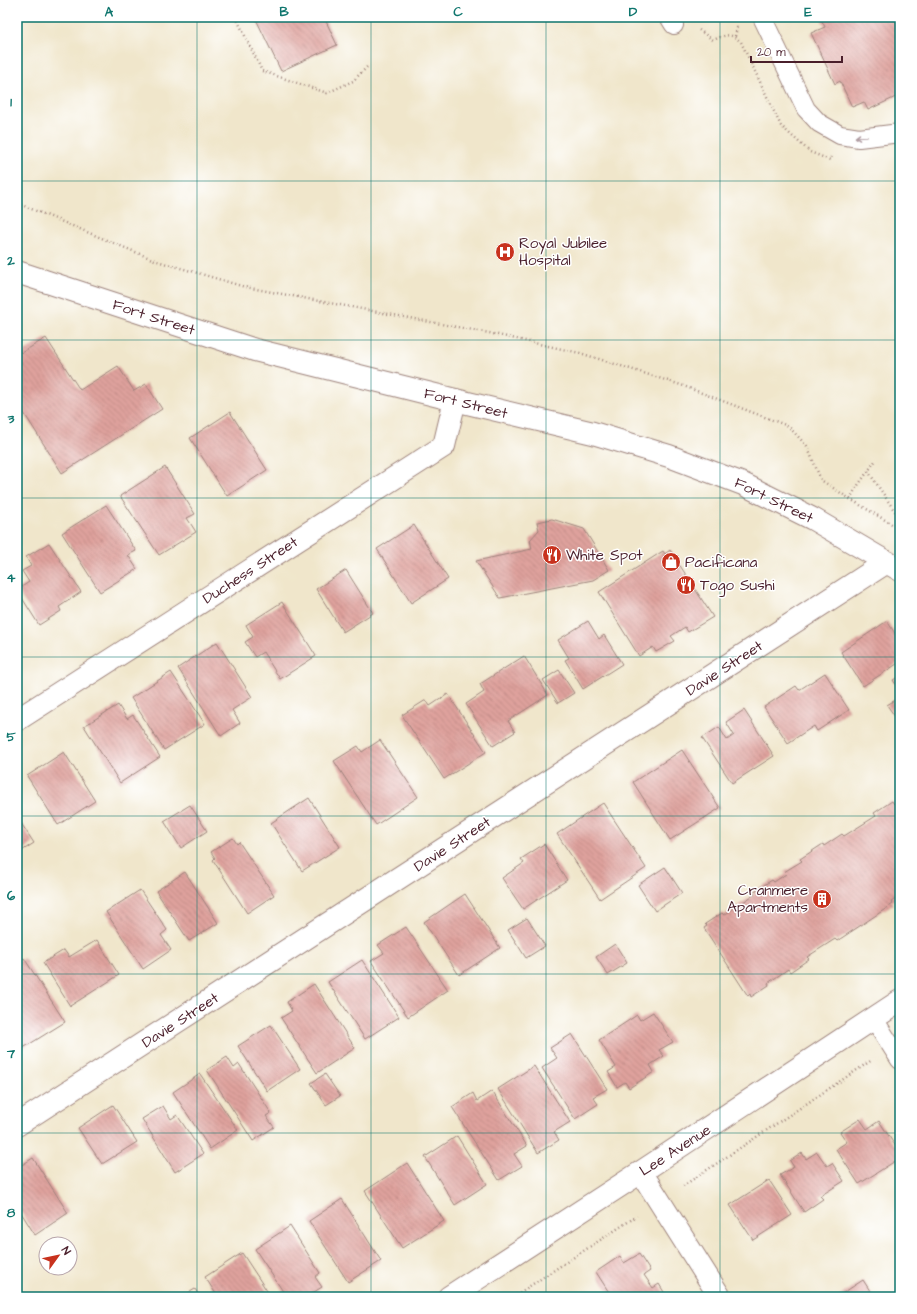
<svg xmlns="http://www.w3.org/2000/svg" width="917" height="1314" font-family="'Architects Daughter',sans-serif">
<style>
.building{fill:url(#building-back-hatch)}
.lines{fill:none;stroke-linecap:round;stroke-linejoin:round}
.lane-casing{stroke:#9d827b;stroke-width:20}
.street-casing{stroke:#9d827b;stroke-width:24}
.secondary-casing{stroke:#9d827b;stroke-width:24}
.path{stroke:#9d827b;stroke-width:2.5;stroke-dasharray:1 3;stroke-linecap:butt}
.lane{stroke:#fff;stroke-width:18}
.street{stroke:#fff;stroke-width:22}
.secondary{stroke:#fff;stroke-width:22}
.oneway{stroke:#ae9aa0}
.grid{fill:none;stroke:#0f766e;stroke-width:1;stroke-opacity:0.55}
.labels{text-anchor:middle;stroke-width:3;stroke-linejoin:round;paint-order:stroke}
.poi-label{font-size:15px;fill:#4a1f2b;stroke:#fff;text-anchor:start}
.street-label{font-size:15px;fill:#4a1f2b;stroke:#fff}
.neatline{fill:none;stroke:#0f766e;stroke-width:1.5}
.grid-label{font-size:13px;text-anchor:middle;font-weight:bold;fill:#0f766e}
</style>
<defs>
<pattern id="building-back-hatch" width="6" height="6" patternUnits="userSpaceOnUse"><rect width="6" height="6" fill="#dfa29d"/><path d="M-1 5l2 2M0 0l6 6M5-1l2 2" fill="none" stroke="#b78380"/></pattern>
</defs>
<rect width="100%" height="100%" fill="#fff"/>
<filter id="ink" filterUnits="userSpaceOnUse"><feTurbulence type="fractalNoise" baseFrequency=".025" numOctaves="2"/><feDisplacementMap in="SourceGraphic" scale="8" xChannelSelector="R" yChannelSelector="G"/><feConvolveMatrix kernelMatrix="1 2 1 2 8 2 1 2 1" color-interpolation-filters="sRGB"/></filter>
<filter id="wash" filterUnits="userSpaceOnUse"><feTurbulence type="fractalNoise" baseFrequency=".012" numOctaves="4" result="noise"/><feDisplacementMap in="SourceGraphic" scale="16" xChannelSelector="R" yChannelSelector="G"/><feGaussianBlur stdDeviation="0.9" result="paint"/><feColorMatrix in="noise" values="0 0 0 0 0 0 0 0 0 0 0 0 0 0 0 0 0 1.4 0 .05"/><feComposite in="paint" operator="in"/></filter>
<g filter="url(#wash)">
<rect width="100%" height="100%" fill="#f0e6cb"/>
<g id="blocks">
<!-- building -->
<path class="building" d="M255 17H324L337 45 281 71Z
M820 17H900V95L868 110 864 102 852 107 840 81 835 84 811 33 825 27Z
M46 338 80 390 118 366 134 391 146 384 162 409 62 473 17 402V347L21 353Z
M230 412 267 470 227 496 190 438Z
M165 467 195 514 187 518 196 532 159 555 120 496Z
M106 505 136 551 128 555 137 569 100 592 62 533Z
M552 519 584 529 609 570 593 580 500 598 476 561 532 549 530 540 539 530 537 522Z
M414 525 448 579 411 603 377 549Z
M49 543 81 592 59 607 61 611 39 625 17 590 29 582 22 571 31 566 26 557Z
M670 550 713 617 688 632 685 627 671 636 675 641 656 652 653 647 639 656 599 592 663 551 665 554Z
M346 570 373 613 343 632 316 589Z
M282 602 316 656 280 679 263 652 255 657 245 642 253 637 246 625Z
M588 621 599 639 604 635 622 664 583 689 565 660 569 658 558 640Z
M887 621 900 641V662L863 686 841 652Z
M217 642 252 697 232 710 240 723 221 736 178 668Z
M524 656 548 695 508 721 515 732 493 746 466 704 484 692 480 684Z
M559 670 574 693 558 703 543 680Z
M171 672 205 724 164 750 131 698Z
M825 673 849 710 817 731 814 726 788 743 764 707 796 686 799 690Z
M900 676V691L893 680Z
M448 694 486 752 444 779 402 715 426 700 430 706Z
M900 697V724L887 705Z
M118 705 127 719 133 715 160 757 120 783 84 726Z
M744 710 774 756 732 783 702 738 719 727 727 740 734 735 726 722Z
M380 740 418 797 376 825 334 761 358 746 362 752Z
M682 750 720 808 670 840 633 782Z
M64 752 95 801 58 825 27 776Z
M309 798 340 847 302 871 271 823Z
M892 801 894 804 895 803 900 811V896L891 902 893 904 837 941 835 939 807 957 809 959 790 972 788 969 768 983 769 985 751 997 750 994 748 996 704 928 707 926 705 924 722 913 724 915 755 894 753 892 772 880 774 882 786 874 784 872 802 861 800 859 823 844 824 846 842 834 844 836 876 816 874 813Z
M603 803 646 868 600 899 557 834Z
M190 805 207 831 181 848 164 821Z
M17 817 34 843 17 854Z
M233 838 237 844 239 842 274 895 247 913 213 860 215 858 211 852Z
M544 844 567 880 523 909 502 878 524 863 521 859Z
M665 867 682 893 655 911 638 885Z
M185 872 218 923 189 941 156 891Z
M140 890 167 930 161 935 171 950 143 969 106 912Z
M465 894 500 948 459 975 424 922Z
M527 918 545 946 526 958 508 930Z
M406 927 448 990 408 1017 371 961 384 953 378 945Z
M97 940 119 975 70 1006 43 963 64 950 69 957Z
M615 944 627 963 608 975 596 957Z
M24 958 65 1022 20 1050 17 1045V962Z
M362 960 399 1017 365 1039 328 982Z
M314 984 355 1048 317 1073 281 1018 292 1011 287 1002Z
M653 1012 673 1042 659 1050 664 1056 650 1065 654 1072 629 1088 625 1082 617 1087 608 1072 616 1067 599 1040 637 1015 640 1020Z
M271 1025 300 1069 267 1091 238 1046Z
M572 1034 607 1089 593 1097 598 1104 575 1119 542 1068 557 1058 550 1048Z
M227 1057 234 1068 239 1064 271 1113 266 1116 274 1127 253 1141 207 1070Z
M534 1066 570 1122 554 1132 559 1140 538 1153 498 1089Z
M200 1074 238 1130 210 1149 173 1092Z
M325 1074 340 1096 326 1105 311 1083Z
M492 1091 527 1146 514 1154 522 1166 499 1180 452 1107 473 1093 477 1101Z
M113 1105 137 1142 102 1164 78 1128Z
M163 1106 171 1119 177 1115 203 1154 175 1172 142 1119Z
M860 1119 867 1129 879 1121 900 1153V1158L859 1184 836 1149 847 1142 840 1132Z
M457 1136 487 1184 455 1205 425 1157Z
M817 1152 827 1166 832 1163 844 1181 820 1196 823 1199 804 1212 780 1175 794 1167 790 1161 802 1153 806 1159Z
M33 1158 68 1213 35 1235 17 1206V1168Z
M407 1163 444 1221 402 1248 365 1191Z
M769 1180 792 1215 753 1240 730 1205Z
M342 1199 381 1261 348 1282 309 1221Z
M290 1226 320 1273 315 1277 322 1287 306 1297H291L289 1294 286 1296 255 1249Z
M242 1253 271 1297H218L205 1277Z
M639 1254 650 1271 644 1275 653 1288 659 1284 667 1297H612L596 1272 620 1256 624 1263Z
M863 1280 874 1297H837Z
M195 1289 200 1297H182Z"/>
</g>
</g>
<g filter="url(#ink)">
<use href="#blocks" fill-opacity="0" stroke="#9d827b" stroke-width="1"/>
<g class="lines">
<defs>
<path id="lane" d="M669 17 674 25
M762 17 806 109 819 123 840 135 859 138 900 133
M874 1019 900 1060"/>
<path id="street" d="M17 720 444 446 455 400
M17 1125 887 562
M641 1172 720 1297
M449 1297 641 1172 900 1001"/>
<path id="secondary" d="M17 272 255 350 455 400 593 433 669 456 743 484 813 519 900 570"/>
</defs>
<!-- lane casing -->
<use href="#lane" class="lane-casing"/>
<!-- street casing -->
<use href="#street" class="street-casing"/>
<!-- secondary casing -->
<use href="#secondary" class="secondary-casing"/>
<!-- path -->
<path class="path" d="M236 17 262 71 327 93 353 81 367 67
M699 30 713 40C726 35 730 32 741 42L781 126 810 152 830 160 831 157
M735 36 737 28 740 27
M17 203 157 261 245 287 489 333 580 353 681 385 788 426 807 446 821 480 850 499 900 529
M868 471 900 519
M850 499 856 488 876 460
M683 1186 872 1060
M513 1297 637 1216"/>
<!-- lane -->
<use href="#lane" class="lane"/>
<!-- street -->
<use href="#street" class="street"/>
<!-- secondary -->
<use href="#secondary" class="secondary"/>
</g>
<!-- one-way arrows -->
<defs><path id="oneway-shaft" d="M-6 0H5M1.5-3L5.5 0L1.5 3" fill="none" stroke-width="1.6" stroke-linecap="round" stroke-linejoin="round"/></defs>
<use class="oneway" href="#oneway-shaft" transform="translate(861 137) rotate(179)"/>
</g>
<!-- grid -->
<path class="grid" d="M197 17V1297M371 17V1297M546 17V1297M720 17V1297M17 181H900M17 340H900M17 498H900M17 657H900M17 816H900M17 974H900M17 1133H900"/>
<!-- icons -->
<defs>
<symbol id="hospital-disc" viewBox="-11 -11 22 22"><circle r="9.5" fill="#c8321e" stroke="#fff"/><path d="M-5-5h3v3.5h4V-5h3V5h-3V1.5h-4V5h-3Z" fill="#fff"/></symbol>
<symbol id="restaurant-disc" viewBox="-11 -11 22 22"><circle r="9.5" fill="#c8321e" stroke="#fff"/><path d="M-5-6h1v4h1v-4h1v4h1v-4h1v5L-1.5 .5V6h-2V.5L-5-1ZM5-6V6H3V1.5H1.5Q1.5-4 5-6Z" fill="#fff"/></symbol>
<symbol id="shop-disc" viewBox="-11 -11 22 22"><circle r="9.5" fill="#c8321e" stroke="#fff"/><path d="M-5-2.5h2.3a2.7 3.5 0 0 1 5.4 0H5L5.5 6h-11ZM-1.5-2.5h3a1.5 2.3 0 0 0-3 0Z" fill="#fff"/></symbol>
<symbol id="building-disc" viewBox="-11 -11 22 22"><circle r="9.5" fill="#c8321e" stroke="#fff"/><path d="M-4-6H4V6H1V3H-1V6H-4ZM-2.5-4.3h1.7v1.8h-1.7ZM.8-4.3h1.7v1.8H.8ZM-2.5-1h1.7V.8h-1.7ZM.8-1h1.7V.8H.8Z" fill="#fff"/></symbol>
</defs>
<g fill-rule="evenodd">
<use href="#hospital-disc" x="494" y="241" width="22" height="22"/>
<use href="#restaurant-disc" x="541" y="544" width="22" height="22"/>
<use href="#shop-disc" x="660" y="551" width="22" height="22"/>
<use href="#restaurant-disc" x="675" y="574" width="22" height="22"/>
<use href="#building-disc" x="811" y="888" width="22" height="22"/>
</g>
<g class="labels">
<!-- poi labels -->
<g class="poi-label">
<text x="519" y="248">Royal Jubilee<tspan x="519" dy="17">Hospital</tspan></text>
<text x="566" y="560">White Spot</text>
<text x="685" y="567">Pacificana</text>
<text x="700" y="590">Togo Sushi</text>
<text x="808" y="895" text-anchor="end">Cranmere<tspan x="808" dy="17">Apartments</tspan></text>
</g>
<!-- street labels -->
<g class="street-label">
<text transform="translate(154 317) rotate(18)" y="5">Fort Street</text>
<text transform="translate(466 403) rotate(14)" y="5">Fort Street</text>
<text transform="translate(774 500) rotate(26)" y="5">Fort Street</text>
<text transform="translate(250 570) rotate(-33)" y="5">Duchess Street</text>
<text transform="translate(724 668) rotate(-33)" y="5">Davie Street</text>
<text transform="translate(452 844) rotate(-33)" y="5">Davie Street</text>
<text transform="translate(180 1020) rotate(-33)" y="5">Davie Street</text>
<text transform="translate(675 1150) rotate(-33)" y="5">Lee Avenue</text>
</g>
</g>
<!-- margin -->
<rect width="917" height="1314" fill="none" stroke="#fff" stroke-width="44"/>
<!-- north arrow -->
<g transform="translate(58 1256) rotate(57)"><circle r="19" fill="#ffffff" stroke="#b7a5aa"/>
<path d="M0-3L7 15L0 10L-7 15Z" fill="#c8321e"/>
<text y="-6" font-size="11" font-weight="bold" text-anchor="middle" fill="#4a1f2b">N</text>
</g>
<!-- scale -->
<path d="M751 56v6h91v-6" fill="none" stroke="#4a1f2b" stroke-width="2"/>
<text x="757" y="56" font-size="12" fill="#4a1f2b" stroke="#ffffff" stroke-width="3" paint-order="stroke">20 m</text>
<rect x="22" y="22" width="873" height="1270" class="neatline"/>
<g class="grid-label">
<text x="109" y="16">A</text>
<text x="284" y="16">B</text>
<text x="458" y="16">C</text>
<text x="633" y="16">D</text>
<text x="808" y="16">E</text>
<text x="11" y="106">1</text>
<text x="11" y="265">2</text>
<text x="11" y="423">3</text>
<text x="11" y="582">4</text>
<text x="11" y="741">5</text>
<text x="11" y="900">6</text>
<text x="11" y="1058">7</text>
<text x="11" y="1217">8</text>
</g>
</svg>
